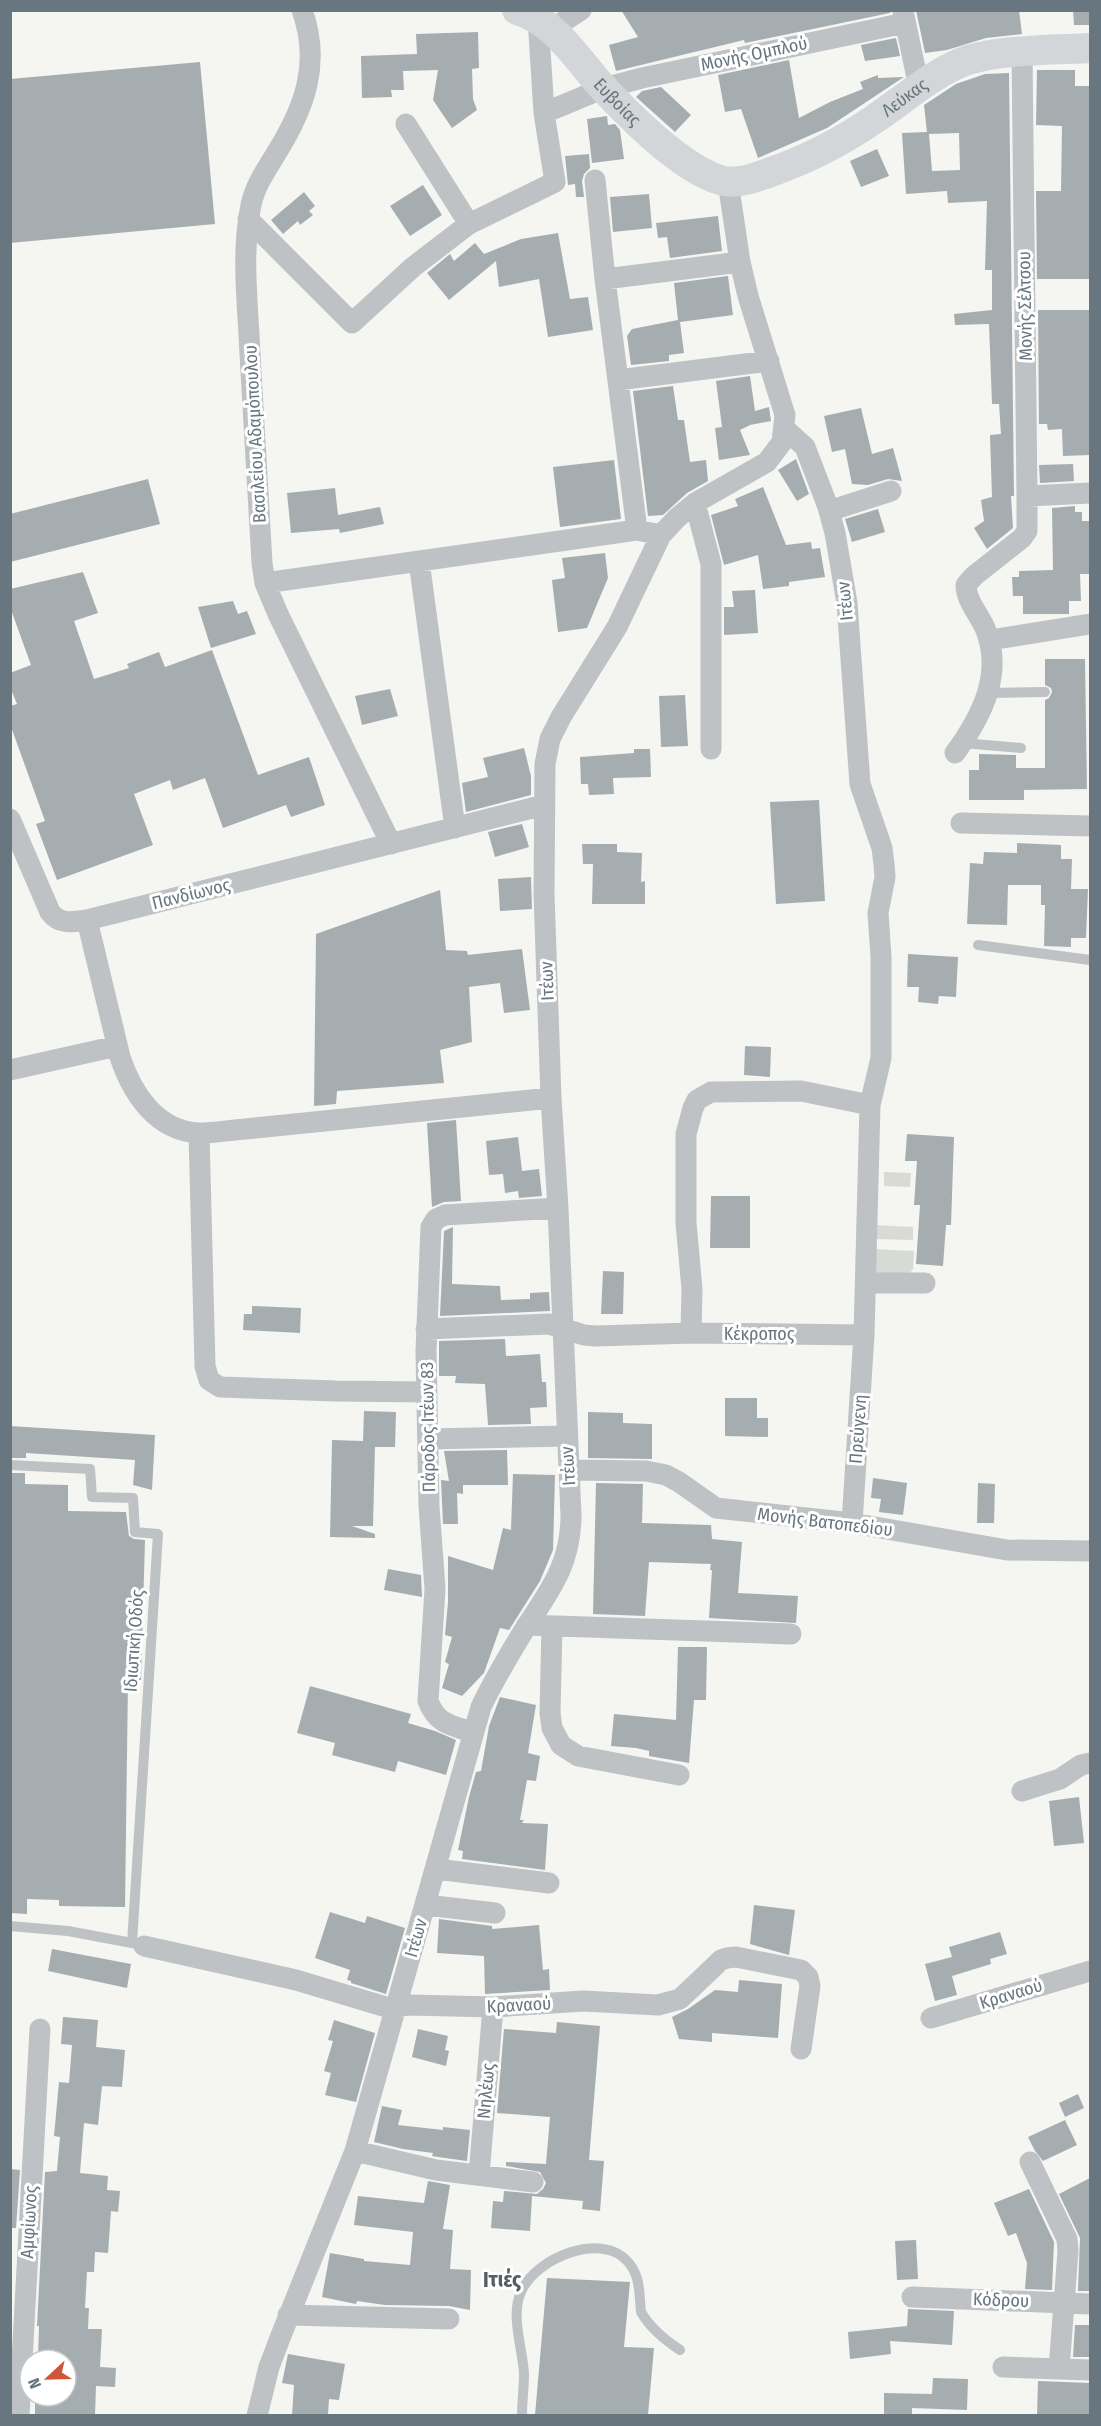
<svg xmlns="http://www.w3.org/2000/svg" width="1101" height="2426" font-family="'Fira Sans Condensed',sans-serif">
<style>
.green{fill:#d7dbd3}
.building{fill:#a6adb1;fill-rule:evenodd}
.lines{fill:none;stroke-linecap:round;stroke-linejoin:round}
.lane{stroke:#bec2c5;stroke-width:10}
.street{stroke:#bec2c5;stroke-width:21}
.secondary{stroke:#d2d6d9;stroke-width:30}
.labels{text-anchor:middle;stroke-width:6;stroke-linejoin:round;paint-order:stroke}
.street-label{font-size:18px;fill:#67767f;stroke:#fff}
.quarter-label{font-size:21px;font-weight:bold;fill:#545e65;stroke:#fff}
</style>
<rect width="100%" height="100%" fill="#f5f5f2"/>
<!-- green -->
<path class="green" d="M884 1172 911 1173 910 1187 884 1186Z
M876 1225 913 1227V1240L876 1239Z
M873 1249 914 1251 913 1269 907 1277 873 1276Z"/>
<!-- building -->
<path class="building" d="M621 10H891L890 13 745 43 744 40 616 71 609 45 638 37Z
M916 10H1019L1022 34 986 38 947 50 925 53Z
M1073 10H1090V25H1074Z
M478 32 479 68 472 69 473 99 477 110 452 128 433 100 438 70 403 71 404 90H391L392 97 362 98 361 56 417 54 416 34Z
M896 38 900 56 865 61 861 45Z
M789 60 799 118 830 102 863 89 860 82 878 75V78L904 77 827 128 758 158 741 109 725 112 718 75Z
M200 62 215 224 10 243V79Z
M1037 70H1075V86H1090V279H1037L1036 191H1061L1062 126 1036 125Z
M1009 73 1014 496H1011L1013 528 987 549 974 528 984 521 981 500 992 497 990 435 1001 434 999 404H992L989 324 955 325 954 314 992 310V270H985L987 201 948 203 947 191 906 194 902 133 927 132 924 105 956 84 985 74ZM959 133 960 170 932 171 929 134Z
M661 87 691 115 675 132 636 97 642 91Z
M607 116 608 125 615 124 620 130 624 159 592 163 587 119Z
M877 149 889 176 861 187 850 161Z
M589 154 590 168 584 174 582 181 584 197H576L575 184 568 185 565 156Z
M423 185 442 215 410 236 390 206Z
M304 192 315 206 309 211 313 215 300 225 298 221 283 234 271 220Z
M649 194 652 228 613 232 610 197Z
M718 216 722 251 670 258 667 237 658 238 656 223Z
M558 233 570 299 588 297 593 330 548 337 539 279 499 287 496 261 449 300 427 273 450 254 454 261 475 243 484 254 521 239Z
M728 276 733 315 680 322 684 353 669 355V361L631 365 627 336 632 329 678 320 674 283Z
M1038 310H1090V455L1063 456 1062 429 1048 430 1047 424H1039Z
M750 376 755 411 769 407 771 421 750 425 740 430 750 455 719 460 715 428 722 427 716 381Z
M673 386 678 420H684L690 462 706 460 708 481 687 493 663 515 648 516 633 391Z
M861 408 872 454 893 448 902 481 888 479 868 485 852 484 845 449 832 452 824 416Z
M796 459 809 494 797 501 778 470Z
M614 460 621 519 560 527 553 467Z
M1073 464 1074 481 1040 483 1039 465Z
M148 479 160 524 10 562V514Z
M763 487 786 545 811 542 812 549 820 548 825 577 789 582V586L763 589 758 555 724 565 711 515 738 506 735 499Z
M335 488 338 515 380 507 384 524 340 533 339 529 291 533 287 493Z
M1075 506V512H1082V521H1090V574H1080L1081 601H1069V614H1023V596H1013L1012 577H1019V571L1053 570 1052 508Z
M878 509 885 532 852 542 845 519Z
M605 553 608 578 587 628 558 632 552 580 565 578 562 558Z
M83 572 98 613 74 621 94 679 129 668 127 664 159 652 165 667 212 650 258 775 309 757 325 805 291 817 286 805 223 828 205 778 173 790 170 780 134 794 153 845 57 880 36 824 45 821 10 724V706L17 704 10 687V673L31 665 10 607V589Z
M755 590 758 633 724 635V607H734L732 591Z
M233 601 238 614 247 611 256 634 211 648 198 607Z
M1045 659H1085L1087 789 1024 790V800H969V770H979V754L1016 755V768H1045V700L1049 698 1052 692 1051 688 1045 685Z
M390 689 398 716 362 725 355 696Z
M685 695 688 746 661 747 659 696Z
M524 748 531 776V795L466 812 462 783 488 777 483 758Z
M634 749H650L651 777 613 778 614 794 589 795 588 784H581L580 757 634 753Z
M819 800 825 901 776 904 770 802Z
M522 824 529 847 495 857 488 832Z
M1017 843 1061 845V859H1072L1071 889H1088L1086 938H1071V947L1044 946 1045 905H1041V885H1008L1007 925 967 924 970 863 983 864 984 852 1017 853Z
M582 844H617V852L642 853 641 882 645 881V904H592L593 864H583Z
M531 877 532 909 500 911 498 879Z
M440 890 446 950 467 951 468 955 522 949 530 1010 504 1013 500 983 469 987 472 1042 440 1050 444 1083 337 1091 336 1104 314 1106 316 934Z
M908 954 958 957 956 997 939 996 938 1004 918 1002 919 987H907Z
M745 1046 771 1047 770 1077 744 1075Z
M456 1120 461 1201 444 1202 432 1207 427 1123Z
M907 1134 954 1137 951 1225H946L943 1266 916 1264 920 1205H914L917 1161H905Z
M518 1137 522 1171 539 1169 542 1196 519 1198 518 1191 505 1193 503 1174 489 1175 486 1141Z
M711 1196H750V1248H710Z
M453 1227 452 1284 500 1286 501 1300 530 1299V1293L549 1292 550 1311 440 1316 444 1231Z
M603 1271 624 1272 623 1314H601Z
M252 1306 301 1308 300 1333 243 1330 244 1314H252Z
M505 1339 506 1356 540 1354 542 1382H546L547 1407 530 1408 531 1424 488 1425 485 1384 455 1383 456 1376H439V1341Z
M725 1398H757V1418H768V1437L725 1436Z
M364 1411 396 1412 395 1447H375L373 1526H352L375 1534V1538L330 1537 332 1440 363 1441Z
M588 1412 623 1413V1423L652 1424V1459L588 1458Z
M10 1426 155 1435 152 1490 133 1485 135 1460 26 1453V1458H10Z
M507 1450 508 1485H463V1494L457 1493 458 1524H443L441 1480 449 1481 444 1451Z
M10 1473H25V1484L68 1485V1511L126 1512 129 1536 134 1539 145 1540 141 1680H128L125 1907 59 1906V1900L27 1899V1914L10 1913Z
M513 1474 555 1475 553 1550 540 1581 509 1630 500 1628 484 1673 462 1696 442 1688 449 1664 445 1662 452 1637 445 1635 448 1602V1556L493 1570 503 1528 511 1530Z
M873 1478 907 1483 903 1515 879 1512 881 1499 871 1498Z
M596 1483 643 1484 642 1523 711 1525 712 1539 742 1542 738 1593 798 1596 796 1623 709 1618 712 1570H710L711 1564 649 1562 645 1616 593 1614Z
M978 1483 995 1484 994 1523H977Z
M388 1569 421 1575 422 1597 384 1590Z
M678 1647H707L706 1700H694L689 1763 649 1756V1751L636 1748 611 1746 614 1714 676 1720Z
M310 1686 411 1714 408 1723 435 1731 456 1740 446 1775 398 1761 395 1772 332 1755 335 1743 297 1733Z
M500 1697 536 1705 528 1753 540 1756 536 1781 527 1780 520 1820H524L522 1823 548 1824 545 1870 462 1859 463 1851 458 1850 469 1797 476 1772 481 1771 489 1726Z
M1079 1797 1084 1843 1054 1846 1049 1801Z
M754 1905 795 1910 789 1955 750 1944Z
M330 1912 365 1923 367 1916 405 1928 386 1994 351 1983V1981L347 1980 350 1970 315 1958Z
M439 1919 492 1926V1929L539 1925 543 1970 549 1969 550 1990 485 1994 484 1956 437 1953Z
M1000 1932 1007 1954 990 1959 991 1964 952 1976 957 1995 935 2001 925 1964 952 1957 949 1947Z
M52 1949 131 1964 127 1988 48 1971Z
M739 1980 782 1984 778 2038 712 2033V2042L679 2039 672 2017 688 2009 715 1990 738 1992Z
M63 2017 98 2020 96 2047 125 2050 122 2087 102 2086 98 2125 84 2123 80 2173 108 2176 107 2190 120 2191 118 2212 111 2211 108 2253 95 2252 94 2272H87L85 2308H89L88 2329H102L100 2367 116 2368 115 2387 96 2386 95 2415H35V2402H39V2396H66V2360H38L39 2326H37L45 2172 57 2171 60 2137 54 2136 59 2082 69 2083 72 2045 61 2044Z
M334 2020 375 2033 356 2102 325 2095 331 2073 324 2071 333 2041 328 2040Z
M557 2022 600 2026 589 2160 604 2161 600 2211 582 2209 583 2201 532 2196 530 2231 491 2228 493 2201 503 2202 504 2191 537 2194 543 2189 546 2183 540 2172 506 2166V2162L546 2164 550 2117 497 2113 504 2029 556 2033Z
M418 2029 448 2036 445 2050 449 2051 446 2066 412 2057Z
M1078 2094 1084 2108 1065 2117 1059 2103Z
M382 2106 402 2110 398 2125 443 2130V2127L470 2130 467 2161 438 2157 432 2156 433 2153 403 2149 374 2142Z
M1065 2120 1077 2145 1043 2161 1035 2151 1028 2137Z
M10 2169 20 2170 16 2228H10Z
M1090 2178V2291H1078L1080 2238 1059 2194Z
M428 2181 450 2185 443 2229 453 2230 450 2269 471 2270 470 2310 449 2306 385 2305 357 2301 356 2304 322 2297 330 2253 364 2259V2261L410 2265 413 2232 354 2225 358 2196 424 2203Z
M1029 2189 1054 2242 1052 2290 1025 2289 1027 2263 1016 2233 1008 2236 994 2203Z
M916 2240 918 2279 897 2280 895 2241Z
M547 2278 630 2282 624 2347 654 2348 648 2415H535Z
M908 2309 954 2311 952 2345 890 2341 891 2354 850 2359 848 2332 907 2326Z
M1075 2325H1090V2357H1073Z
M288 2354 345 2364 339 2400 329 2399 328 2415H292L294 2385 282 2383Z
M933 2378 968 2379 967 2410 912 2408V2415H884V2393L932 2394Z
M1038 2381 1090 2383V2415H1037Z"/>
<g class="lines">
<!-- lane -->
<path class="lane" d="M988 693 1045 692
M962 743 1021 748
M978 945 1090 960
M10 1465 90 1469 92 1497 133 1498 135 1532 158 1534 132 1943 144 1946
M10 1926 68 1931 132 1943
M522 2416C522 2402 524 2388 524 2374 523 2349 510 2316 521 2292 535 2258 603 2230 629 2263 641 2278 639 2295 641 2312 650 2328 665 2340 680 2350"/>
<!-- street -->
<path class="street" d="M302 10C321 63 305 107 277 152 267 169 255 185 251 205 241 253 248 305 250 354 254 424 258 493 262 563L265 583 278 614 391 844
M903 11 919 87
M538 18 544 113
M552 29 581 10
M1022 53 1027 496 1090 493
M406 124 469 224
M595 180 605 279 637 530
M248 219 352 323 413 267 469 224 555 182 544 113 604 88 642 78 905 23
M605 279 740 262
M618 380 769 361
M695 503 711 564V749
M829 511 891 491
M419 561 455 828
M265 583 637 530 661 535
M990 640 1090 624
M955 753C982 716 1004 673 985 628 979 614 966 601 966 585L974 576 1022 538 1027 531V496
M544 805 87 920 120 1057C132 1093 156 1131 199 1133 214 1133 230 1130 245 1129L551 1098
M10 819 50 912C60 925 72 922 87 920
M961 823 1090 826
M10 1070 117 1046
M199 1133 205 1366 209 1380 220 1387 335 1391 427 1392
M866 1283H925
M426 1329 549 1324 584 1335 596 1336 691 1333 864 1335 870 1105 881 1058V957L878 913 885 877 884 864 882 848 860 784 847 603 835 533 828 507 805 447 785 429
M691 1333 692 1289 686 1223V1134L693 1108 697 1100 711 1092 801 1091 870 1105
M428 1439 567 1436
M569 1470 646 1471 666 1475 679 1482 716 1508 852 1523 1007 1550 1090 1551
M852 1523 864 1335
M527 1625 791 1634
M552 1626 550 1713 552 1728 561 1745 578 1756 679 1775
M472 1732C450 1725 437 1724 428 1701L435 1589 429 1506 426 1351 431 1227 436 1219 445 1215 558 1208
M1022 1791 1060 1779 1081 1765 1090 1763
M436 1869 549 1883
M426 1905 495 1913
M144 1946 296 1980 386 2007 411 2005 493 2007 583 2001 658 2005 680 1999 721 1960 727 1958 736 1957 801 1970 808 1977 810 1986 801 2049
M931 2018 1090 1971
M355 2151 436 2170 533 2182
M1030 2162 1067 2239 1068 2251 1059 2369
M479 2175 493 2007
M912 2297 1090 2304
M288 2315 449 2319
M1003 2367 1090 2370
M19 2416 40 2029
M257 2416 269 2367 280 2338 355 2151 481 1707C494 1680 510 1653 526 1627 551 1589 571 1563 571 1515L558 1208 551 1098 544 894 545 764 550 739 561 717 617 627 661 535 677 518 695 503 767 462 782 442 785 415 748 296 740 262 728 182"/>
<!-- secondary -->
<path class="secondary" id="s1" d="M517 10C553 21 574 54 597 81 625 112 680 168 720 180 735 185 754 178 768 173 806 160 841 142 873 120 902 101 928 77 960 63 995 49 1053 50 1090 48"/>
</g>
<g class="labels">
<!-- street labels -->
<g class="street-label">
<text transform="translate(754 54) rotate(-12)" y="6">Μονής Ομπλού</text>
<text dy="6" stroke="none"><textPath href="#s1" startOffset="474">Λεύκας</textPath></text>
<text dy="6" stroke="none"><textPath href="#s1" startOffset="138">Ευβοίας</textPath></text>
<text transform="translate(1025 306) rotate(-91)" y="6">Μονής Σέλτσου</text>
<text transform="translate(255 434) rotate(-93)" y="6">Βασιλείου Αδαμόπουλου</text>
<text transform="translate(845 601) rotate(-96)" y="6">Ιτέων</text>
<text transform="translate(191 894) rotate(-14)" y="6">Πανδίωνος</text>
<text transform="translate(547 981) rotate(-92)" y="6">Ιτέων</text>
<text x="759" y="1340">Κέκροπος</text>
<text transform="translate(428 1427) rotate(-91)" y="6">Πάροδος Ιτέων 83</text>
<text transform="translate(858 1429) rotate(-86)" y="6">Πρεύγενη</text>
<text transform="translate(568 1466) rotate(-94)" y="6">Ιτέων</text>
<text transform="translate(825 1522) rotate(7)" y="6">Μονής Βατοπεδίου</text>
<text transform="translate(134 1641) rotate(-86)" y="6">Ιδιωτική Οδός</text>
<text transform="translate(416 1938) rotate(-74)" y="6">Ιτέων</text>
<text transform="translate(1011 1994) rotate(-17)" y="6">Κραναού</text>
<text transform="translate(519 2005) rotate(-3)" y="6">Κραναού</text>
<text transform="translate(486 2091) rotate(-85)" y="6">Νηλέως</text>
<text transform="translate(29 2222) rotate(-87)" y="6">Αμφίωνος</text>
<text transform="translate(1001 2300) rotate(2)" y="6">Κόδρου</text>
</g>
<!-- quarter labels -->
<g class="quarter-label">
<text x="502" y="2287">Ιτιές</text>
</g>
</g>
<!-- border -->
<rect width="1101" height="2426" fill="none" stroke="#67767f" stroke-width="24"/>
<!-- north arrow -->
<g transform="translate(48 2378) rotate(248)"><circle r="28" fill="#ffffff" stroke="#c2c8cc" stroke-width="1.5"/>
<path d="M0-4.5L10 22L0 15L-10 22Z" fill="#cd5639"/>
<text y="-9" font-size="16" font-weight="bold" text-anchor="middle" fill="#67767f">N</text>
</g>
</svg>
